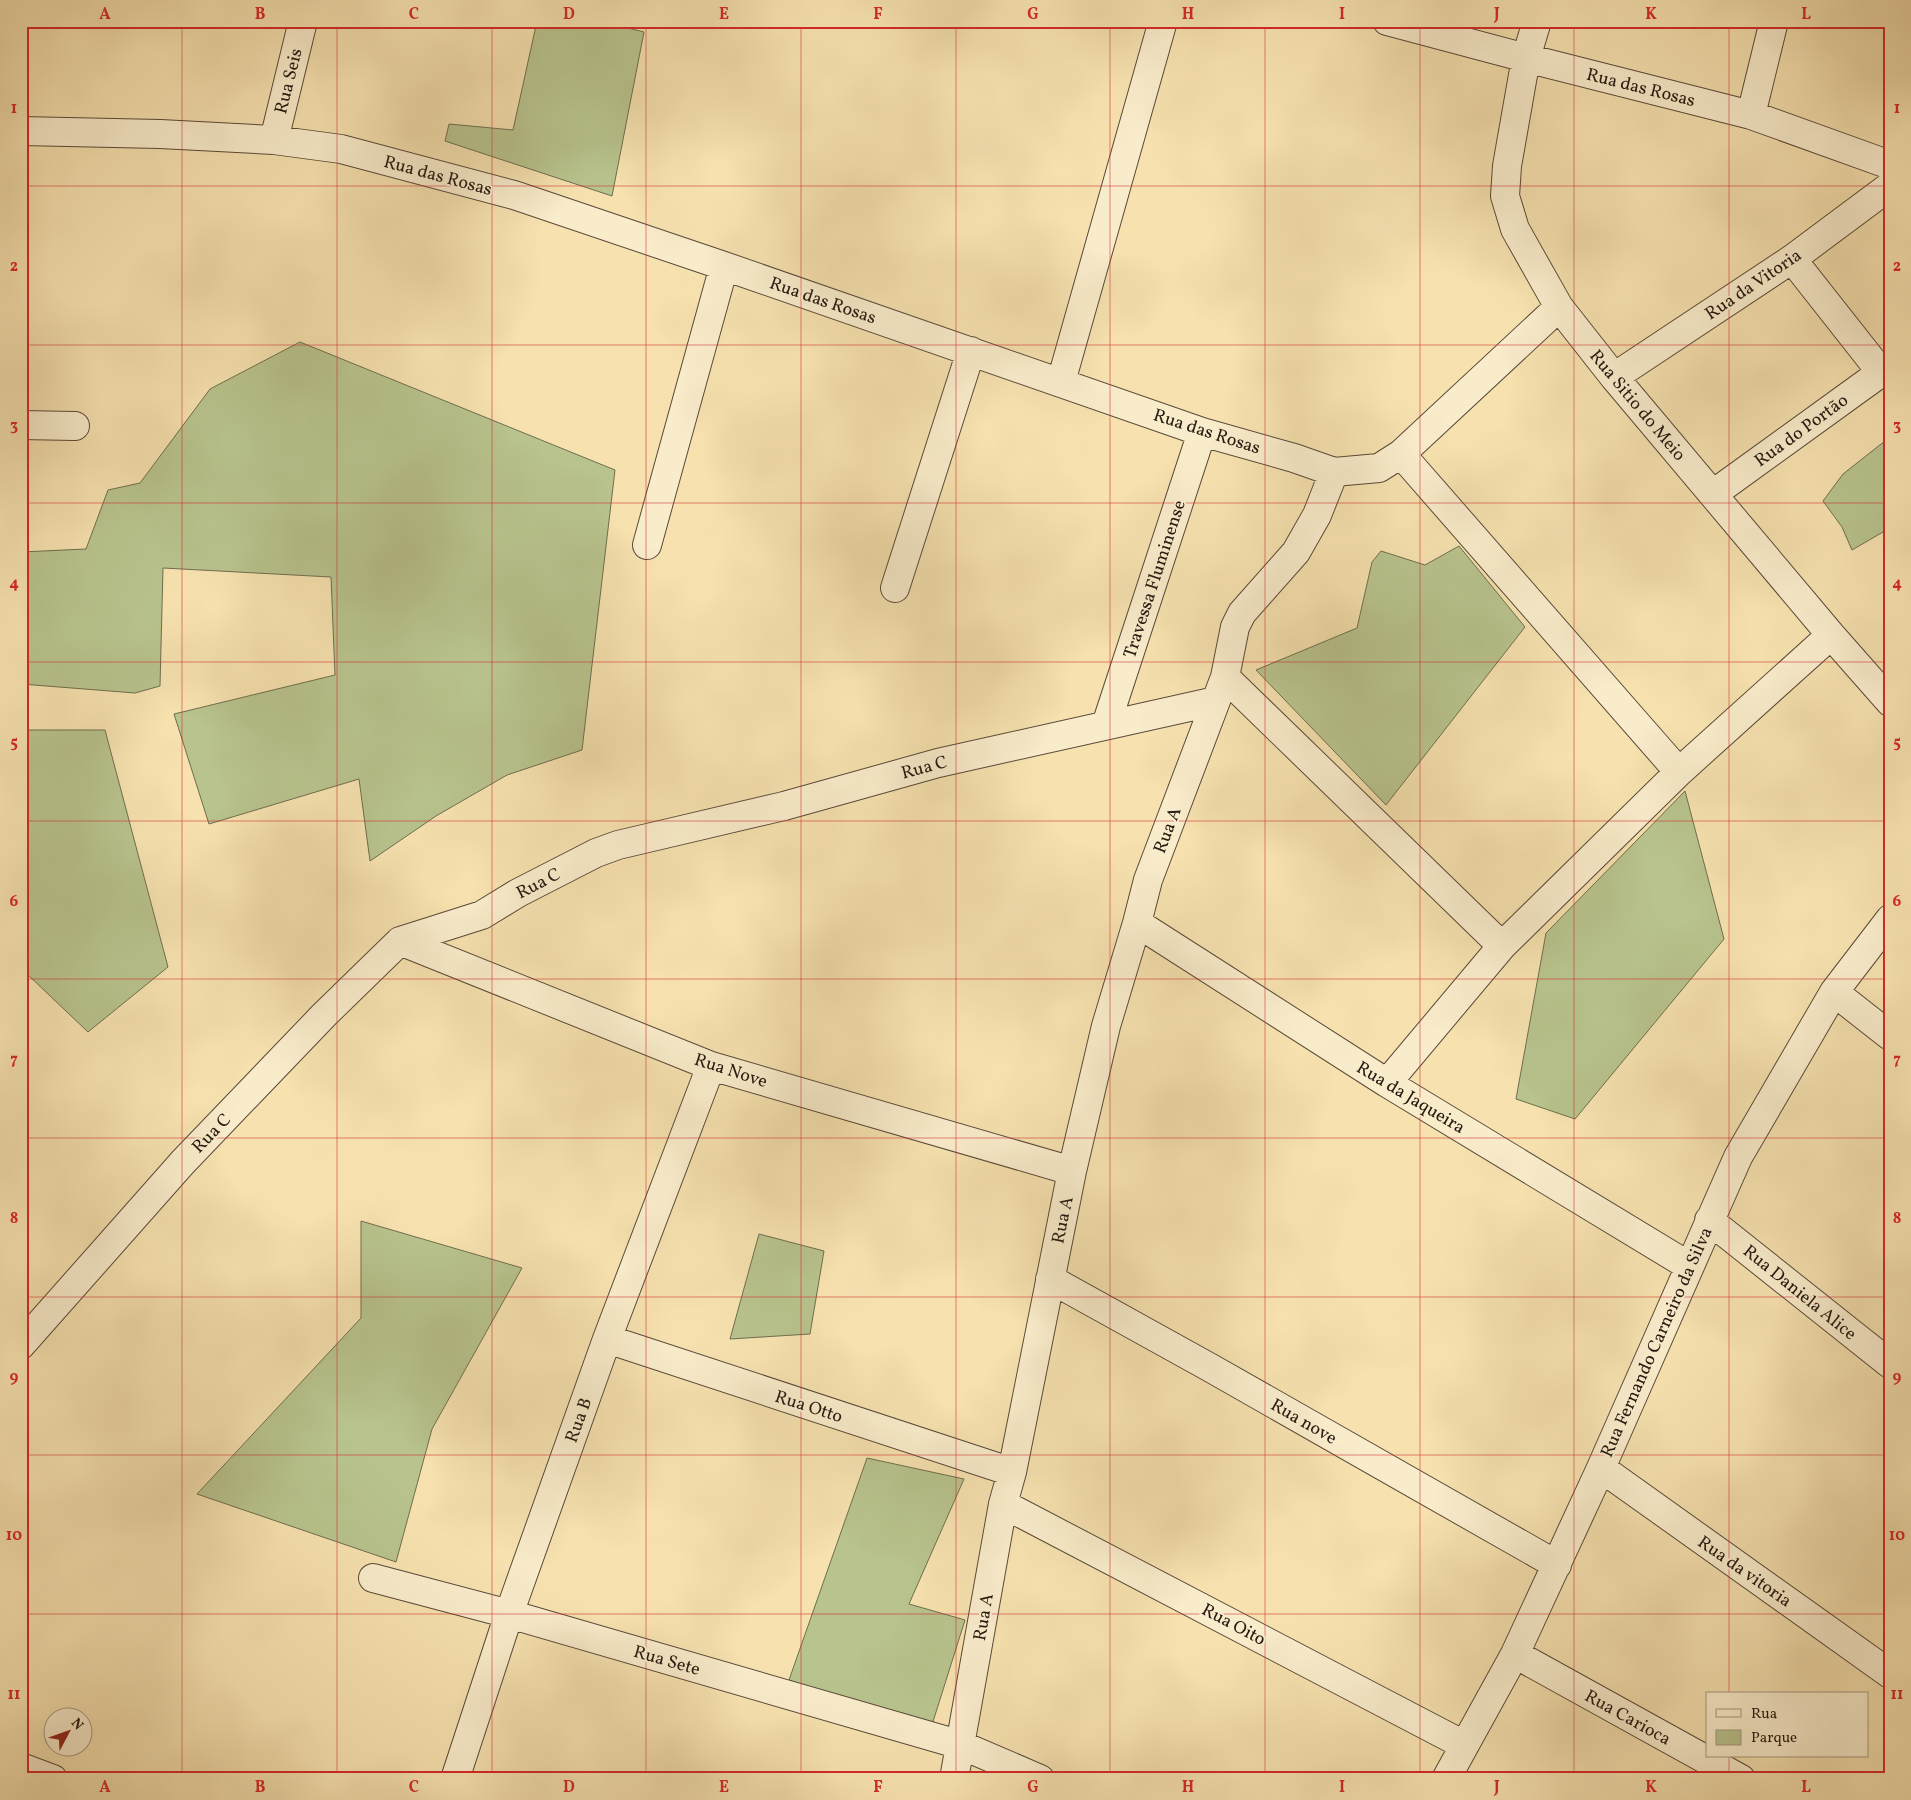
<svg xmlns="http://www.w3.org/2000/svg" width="1911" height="1800" font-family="Vollkorn,serif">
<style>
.green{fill:#b8c38d;stroke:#6e6e4e}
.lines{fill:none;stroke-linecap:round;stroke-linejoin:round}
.minor-casing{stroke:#594a38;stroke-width:30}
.minor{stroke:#f9eccb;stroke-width:28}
.grid{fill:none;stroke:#d62828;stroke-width:1;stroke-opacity:0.55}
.labels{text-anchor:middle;stroke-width:4;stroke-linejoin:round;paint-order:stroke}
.street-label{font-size:18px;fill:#251810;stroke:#f9eccb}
.neatline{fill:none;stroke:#d62828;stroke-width:2}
.grid-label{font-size:16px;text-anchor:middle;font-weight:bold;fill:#d62828}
</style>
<rect width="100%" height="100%" fill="#f6e1af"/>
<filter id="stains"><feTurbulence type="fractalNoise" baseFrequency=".004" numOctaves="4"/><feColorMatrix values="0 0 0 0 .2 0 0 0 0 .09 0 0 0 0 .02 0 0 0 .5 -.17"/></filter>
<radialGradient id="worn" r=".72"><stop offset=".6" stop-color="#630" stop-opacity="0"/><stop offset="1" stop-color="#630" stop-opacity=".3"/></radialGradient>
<!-- green -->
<path class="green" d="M537 21H600L644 32 612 196 445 141 449 124 513 130Z
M300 342 615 470 582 750 507 775 436 816 370 861 359 779 209 824 174 714 335 675 331 577 163 568 160 686 135 693 21 684V552L86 549 108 490 140 483 210 389Z
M1890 437V543L1883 532 1852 550 1842 527 1823 501 1843 474Z
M1459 546 1525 627 1386 805 1256 670 1357 628 1372 562 1381 551 1425 565Z
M21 730H105L168 967 88 1032 26 973 21 976Z
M1685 791 1724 939 1575 1119 1516 1099 1546 933Z
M361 1221 522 1268 432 1429 396 1562 197 1494 361 1318Z
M759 1234 824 1251 810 1334 730 1339Z
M867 1458 964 1479 909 1604 965 1620 931 1728 789 1680Z"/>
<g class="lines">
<defs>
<path id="minor" d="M1387 21 1526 58 1751 115 1890 165
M1537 21 1526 58 1507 166 1505 196 1515 229 1559 307 1614 377 1831 635 1890 702
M1751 115 1774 21
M21 131 160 134 274 140 341 149 514 195 724 266 1202 432 1294 458 1334 472 1379 468 1401 454 1559 307
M274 140 303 21
M1792 259 1881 372
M1614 377 1792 259 1890 186
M1061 382 1163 21
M21 425 75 426
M1401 454 1679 772
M1713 494 1890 366
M647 545 724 266
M895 588 971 351
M1225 677 1502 946
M1106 725 1202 432
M1137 923 1387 1083 1689 1266
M400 941 711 1066 1072 1171
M1834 992 1890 1036
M1387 1083 1502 946 1679 772 1831 635
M1709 1220 1890 1364
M1050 1279 1209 1367 1557 1565
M607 1339 1012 1472
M21 1345 183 1162 324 1015 400 941 482 915 518 893 596 853 618 845 784 806 938 763 1216 701
M1601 1468 1890 1674
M1003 1504 1464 1745
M373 1578 509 1614 961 1745 1040 1779
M1515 1654 1741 1779
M21 1767 53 1779
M455 1779 509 1614 607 1339 711 1066
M954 1779 1003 1504 1012 1472 1072 1171 1106 1026 1137 923 1148 880 1225 677 1235 627 1242 613 1296 552 1317 515 1334 472
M1446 1779 1515 1654 1601 1468 1738 1157 1834 992 1890 919"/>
</defs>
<!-- minor casing -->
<use href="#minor" class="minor-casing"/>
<!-- minor -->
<use href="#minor" class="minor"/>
</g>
<!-- grid -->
<path class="grid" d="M182 21V1779M337 21V1779M492 21V1779M646 21V1779M801 21V1779M956 21V1779M1110 21V1779M1265 21V1779M1420 21V1779M1574 21V1779M1729 21V1694M21 186H1890M21 345H1890M21 503H1890M21 662H1890M21 821H1890M21 979H1890M21 1138H1890M21 1297H1890M21 1455H1890M21 1614H1890M1729 1756V1779"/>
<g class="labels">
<!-- street labels -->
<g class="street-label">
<text transform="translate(288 81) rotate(-76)" y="6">Rua Seis</text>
<text transform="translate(1641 87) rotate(14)" y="6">Rua das Rosas</text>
<text transform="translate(438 175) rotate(15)" y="6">Rua das Rosas</text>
<text transform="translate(1753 284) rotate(-34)" y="6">Rua da Vitoria</text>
<text transform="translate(823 300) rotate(19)" y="6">Rua das Rosas</text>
<text transform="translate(1638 405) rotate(50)" y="6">Rua Sitio do Meio</text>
<text transform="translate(1801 430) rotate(-36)" y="6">Rua do Portão</text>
<text transform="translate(1207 431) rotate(18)" y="6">Rua das Rosas</text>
<text transform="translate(1154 579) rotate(-72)" y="6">Travessa Fluminense</text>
<text transform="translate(924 767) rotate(-15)" y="6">Rua C</text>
<text transform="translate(1167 830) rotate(-69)" y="6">Rua A</text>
<text transform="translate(538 883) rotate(-27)" y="6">Rua C</text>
<text transform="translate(731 1070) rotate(18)" y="6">Rua Nove</text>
<text transform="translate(1411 1097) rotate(31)" y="6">Rua da Jaqueira</text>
<text transform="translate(211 1133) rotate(-46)" y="6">Rua C</text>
<text transform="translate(1062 1220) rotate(-78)" y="6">Rua A</text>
<text transform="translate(1800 1292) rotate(39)" y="6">Rua Daniela Alice</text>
<text transform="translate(1656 1342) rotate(-66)" y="6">Rua Fernando Carneiro da Silva</text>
<text transform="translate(809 1406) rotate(18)" y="6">Rua Otto</text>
<text transform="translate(578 1420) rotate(-70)" y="6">Rua B</text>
<text transform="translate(1304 1421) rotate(30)" y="6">Rua nove</text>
<text transform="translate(1745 1571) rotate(35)" y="6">Rua da vitoria</text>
<text transform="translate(983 1617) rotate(-80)" y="6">Rua A</text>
<text transform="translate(1234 1624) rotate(28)" y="6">Rua Oito</text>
<text transform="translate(667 1660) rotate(16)" y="6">Rua Sete</text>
<text transform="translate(1628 1717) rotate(29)" y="6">Rua Carioca</text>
</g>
</g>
<!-- margin -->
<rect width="1911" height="1800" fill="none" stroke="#f6e1af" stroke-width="55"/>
<!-- legend -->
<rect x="1706" y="1692" width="162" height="65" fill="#f9eccb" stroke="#a49780"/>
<rect x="1716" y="1709" width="25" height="8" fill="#f9eccb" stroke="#a49780"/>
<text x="1751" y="1718" font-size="15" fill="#251810">Rua</text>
<rect x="1716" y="1730" width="25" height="15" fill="#b8c38d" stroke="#a49780"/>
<text x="1751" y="1742" font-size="15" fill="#251810">Parque</text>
<!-- north arrow -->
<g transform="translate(68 1732) rotate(49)"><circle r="24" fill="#f9eccb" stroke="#a49780"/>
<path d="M0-4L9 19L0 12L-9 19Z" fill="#8f2418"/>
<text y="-8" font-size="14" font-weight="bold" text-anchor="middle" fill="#251810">N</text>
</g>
<rect x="28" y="28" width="1856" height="1744" class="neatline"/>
<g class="grid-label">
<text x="105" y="19">A</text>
<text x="260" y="19">B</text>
<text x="414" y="19">C</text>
<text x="569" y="19">D</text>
<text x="724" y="19">E</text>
<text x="878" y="19">F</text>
<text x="1033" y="19">G</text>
<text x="1188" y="19">H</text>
<text x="1342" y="19">I</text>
<text x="1497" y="19">J</text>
<text x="1651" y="19">K</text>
<text x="1806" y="19">L</text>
<text x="14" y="113">1</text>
<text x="1897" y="113">1</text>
<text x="14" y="271">2</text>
<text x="1897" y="271">2</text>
<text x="14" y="430">3</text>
<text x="1897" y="430">3</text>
<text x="14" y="588">4</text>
<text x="1897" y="588">4</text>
<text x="14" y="747">5</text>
<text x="1897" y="747">5</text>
<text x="14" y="906">6</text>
<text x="1897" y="906">6</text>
<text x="14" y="1064">7</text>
<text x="1897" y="1064">7</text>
<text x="14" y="1223">8</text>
<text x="1897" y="1223">8</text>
<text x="14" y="1382">9</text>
<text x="1897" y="1382">9</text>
<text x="14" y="1540">10</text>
<text x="1897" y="1540">10</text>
<text x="14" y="1699">11</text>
<text x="1897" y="1699">11</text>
<text x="105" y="1792">A</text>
<text x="260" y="1792">B</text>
<text x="414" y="1792">C</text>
<text x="569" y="1792">D</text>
<text x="724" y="1792">E</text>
<text x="878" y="1792">F</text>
<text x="1033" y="1792">G</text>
<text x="1188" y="1792">H</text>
<text x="1342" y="1792">I</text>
<text x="1497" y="1792">J</text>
<text x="1651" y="1792">K</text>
<text x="1806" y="1792">L</text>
</g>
<rect width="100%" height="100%" filter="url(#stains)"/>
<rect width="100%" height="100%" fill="url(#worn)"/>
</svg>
